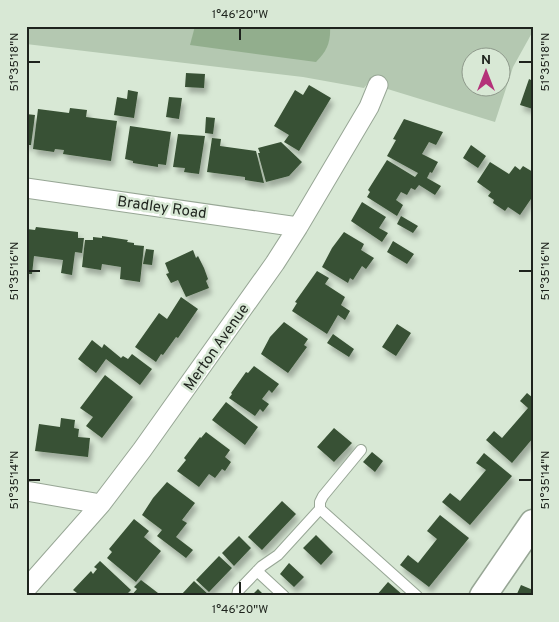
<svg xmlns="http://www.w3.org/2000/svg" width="559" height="622" font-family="Overpass,sans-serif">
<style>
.green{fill:#b4c8b1;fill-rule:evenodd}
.forest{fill:#92ae8d}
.building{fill:#385134;filter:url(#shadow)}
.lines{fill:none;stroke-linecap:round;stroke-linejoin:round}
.service-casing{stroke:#97a695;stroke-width:12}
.minor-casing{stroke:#97a695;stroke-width:21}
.secondary-casing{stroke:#97a695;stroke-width:29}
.service{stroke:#fff;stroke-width:10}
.minor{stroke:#fff;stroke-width:19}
.secondary{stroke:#fff;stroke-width:26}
.ticks{fill:none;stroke:#1e231d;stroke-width:2}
.labels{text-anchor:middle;stroke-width:5;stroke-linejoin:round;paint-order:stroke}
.street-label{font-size:15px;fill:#1e231d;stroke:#d8e8d5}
.neatline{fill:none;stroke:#1e231d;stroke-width:2}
.ticks-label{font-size:12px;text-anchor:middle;fill:#1e231d}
</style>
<defs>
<filter id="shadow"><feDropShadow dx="3" dy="5.5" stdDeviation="2.5" flood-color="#0004"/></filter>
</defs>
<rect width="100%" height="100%" fill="#d8e8d5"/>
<!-- green -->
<path class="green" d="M26 26H533V31L513 67 495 122 368 83 364 88 303 77 26 44ZM472 58H502V88H472Z"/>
<!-- forest -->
<path class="forest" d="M195 26H330C331 42 327 51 316 62L190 45Z"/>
<!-- building -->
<path class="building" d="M186 73 205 74 204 88 185 87Z
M529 79 533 81V109L520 105Z
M309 85 331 98 299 151 284 142 289 135 274 126 295 90 303 95Z
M128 90 138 92 134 118 114 115 117 97 127 99Z
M169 97 182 98 179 119 166 117Z
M70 108 87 110 86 117 117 121 111 161 63 154 64 150 55 149 54 152 33 149 38 109 69 113Z
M26 114 35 115 31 145H26Z
M206 117 215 118 213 134 205 133Z
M404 119 443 132 436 145 429 142 422 154 438 162 432 173 430 172 427 178 441 186 435 195 419 185 415 190 411 188 407 195 401 192 396 200 403 205 397 216 367 197 370 192 368 190 387 160 415 177 418 173 387 156 396 140 393 139Z
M130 126 171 132 166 165 158 164V167L133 163V161L125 159Z
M178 134 205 136 199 174 184 172 185 168 173 167Z
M212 138 221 139 220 146 256 151 264 183 245 180V177L207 172Z
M281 142 302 162 289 176 266 182 258 153H260L258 148Z
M471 145 486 156 478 168 463 158Z
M490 162 509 174 515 166 520 170 523 166 533 172V196L520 215 508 207 505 211 493 203 494 200 488 196 491 192 477 182Z
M362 202 386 217 379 228 388 233 382 242 351 221Z
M401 216 418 226 413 233 397 224Z
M36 227 78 232V238H84L82 253 75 252 72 275 61 273 63 260 34 256 32 274H26L27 229 35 230Z
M344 232 364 244 361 250 374 258 366 269 362 266 353 280 350 278 348 283 322 267 332 248Z
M102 236 128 240 127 242 134 243V245L144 246 140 282 120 279 121 267 102 264 101 270 82 267 85 240H93V237L102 238Z
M393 241 414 254 407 264 387 252Z
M146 249 154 250 152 265 143 264Z
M193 250 196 258 198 256 204 268 208 279 206 281 209 288 186 297 178 280 171 283 166 274 169 273 165 263Z
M317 271 329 278 325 284 345 297 341 305 350 311 345 320 338 315 327 334 292 311 297 303 295 302Z
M181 297 198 309 178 338 176 337 163 355 161 354 156 362 135 347 159 313 167 319Z
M284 322 308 339 304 345 307 347 288 373 261 354 270 337Z
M397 324 411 333 396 356 382 347Z
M333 334 354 349 349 357 327 343Z
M92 340 102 348 104 344 121 358 123 356 128 359 132 354 152 369 140 385 106 359 96 373 78 359Z
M254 366 279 384 272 393 269 390 262 399 269 404 263 412 260 409 255 416 229 398 232 394 231 393 246 372 248 373Z
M105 375 133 397 102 438 86 426 93 417 80 408Z
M527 393 533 398V438L512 463 486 440 494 431 502 438 528 408 520 401Z
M226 402 258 427 245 445 212 420Z
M61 418 75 420 74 428 79 429 78 437 90 438 88 457 35 451 39 424 60 427Z
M334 428 352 443 334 462 317 447Z
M206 432 230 450 225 457 231 462 225 471 222 469 215 478 209 474 199 487 177 471 186 460 184 458 200 437 201 438Z
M372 452 383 461 375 472 363 462Z
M484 453 512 476 470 525 442 502 450 493 460 501 486 470 476 463Z
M167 482 195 503 182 520 187 523 176 537 193 550 186 558 157 536 162 530 142 515 153 498Z
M282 501 296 514 262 550 248 537Z
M440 515 469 538 429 587 400 565 408 555 418 563 437 539 427 531Z
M134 519 149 531 144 537 161 551 136 582 107 558 112 552 109 549Z
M316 535 333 552 321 565 303 548Z
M239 536 251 548 234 566 222 553Z
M219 556 232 568 209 592 196 580Z
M100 561 131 590 125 596H75L77 593 73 590 91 571 93 574 97 569 94 567Z
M289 563 304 577 294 587 280 574Z
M141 580 158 593 156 596H131L137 589 134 587Z
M194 581 210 596H184L182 594Z
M388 582 404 596H376Z
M521 585 533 590V596H516Z
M258 589 265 596H251Z"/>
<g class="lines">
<defs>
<path id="service" d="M320 509V502L323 496 361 450
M257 571 284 596
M237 596 238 591 262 566 278 555 320 509 417 596"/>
<path id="minor" d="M26 188 298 227
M26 491 101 504
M26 589 101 504 142 450 275 263 298 227 369 107 378 85"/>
<path id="secondary" d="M483 596 533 523"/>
</defs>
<!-- service casing -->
<use href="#service" class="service-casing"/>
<!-- minor casing -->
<use href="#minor" class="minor-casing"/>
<!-- secondary casing -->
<use href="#secondary" class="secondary-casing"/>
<!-- service -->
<use href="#service" class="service"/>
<!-- minor -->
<use href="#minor" class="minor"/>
<!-- secondary -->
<use href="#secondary" class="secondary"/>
</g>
<!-- ticks -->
<path class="ticks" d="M240 28V40M28 62H40M519 62H532M28 271H40M519 271H532M28 480H40M519 480H532M240 582V594"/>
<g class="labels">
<!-- street labels -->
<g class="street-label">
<text transform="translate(162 207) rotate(8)" y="5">Bradley Road</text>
<text transform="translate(216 347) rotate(-55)" y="5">Merton Avenue</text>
</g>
</g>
<!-- border -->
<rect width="559" height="622" fill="none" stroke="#d8e8d5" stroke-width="55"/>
<!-- north arrow -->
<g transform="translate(486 72)"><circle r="24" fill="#d8e8d5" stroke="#8e998b"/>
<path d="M0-4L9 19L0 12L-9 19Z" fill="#b43179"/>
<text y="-8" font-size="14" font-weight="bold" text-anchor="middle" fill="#1e231d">N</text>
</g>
<rect x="28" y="28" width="504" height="566" class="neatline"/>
<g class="ticks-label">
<text x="240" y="18">1°46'20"W</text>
<text transform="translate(14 62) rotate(-90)" y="4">51°35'18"N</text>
<text transform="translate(545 62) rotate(-90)" y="4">51°35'18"N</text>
<text transform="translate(14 271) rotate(-90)" y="4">51°35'16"N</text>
<text transform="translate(545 271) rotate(-90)" y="4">51°35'16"N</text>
<text transform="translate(14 480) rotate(-90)" y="4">51°35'14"N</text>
<text transform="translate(545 480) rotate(-90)" y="4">51°35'14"N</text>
<text x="240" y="613">1°46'20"W</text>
</g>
</svg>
